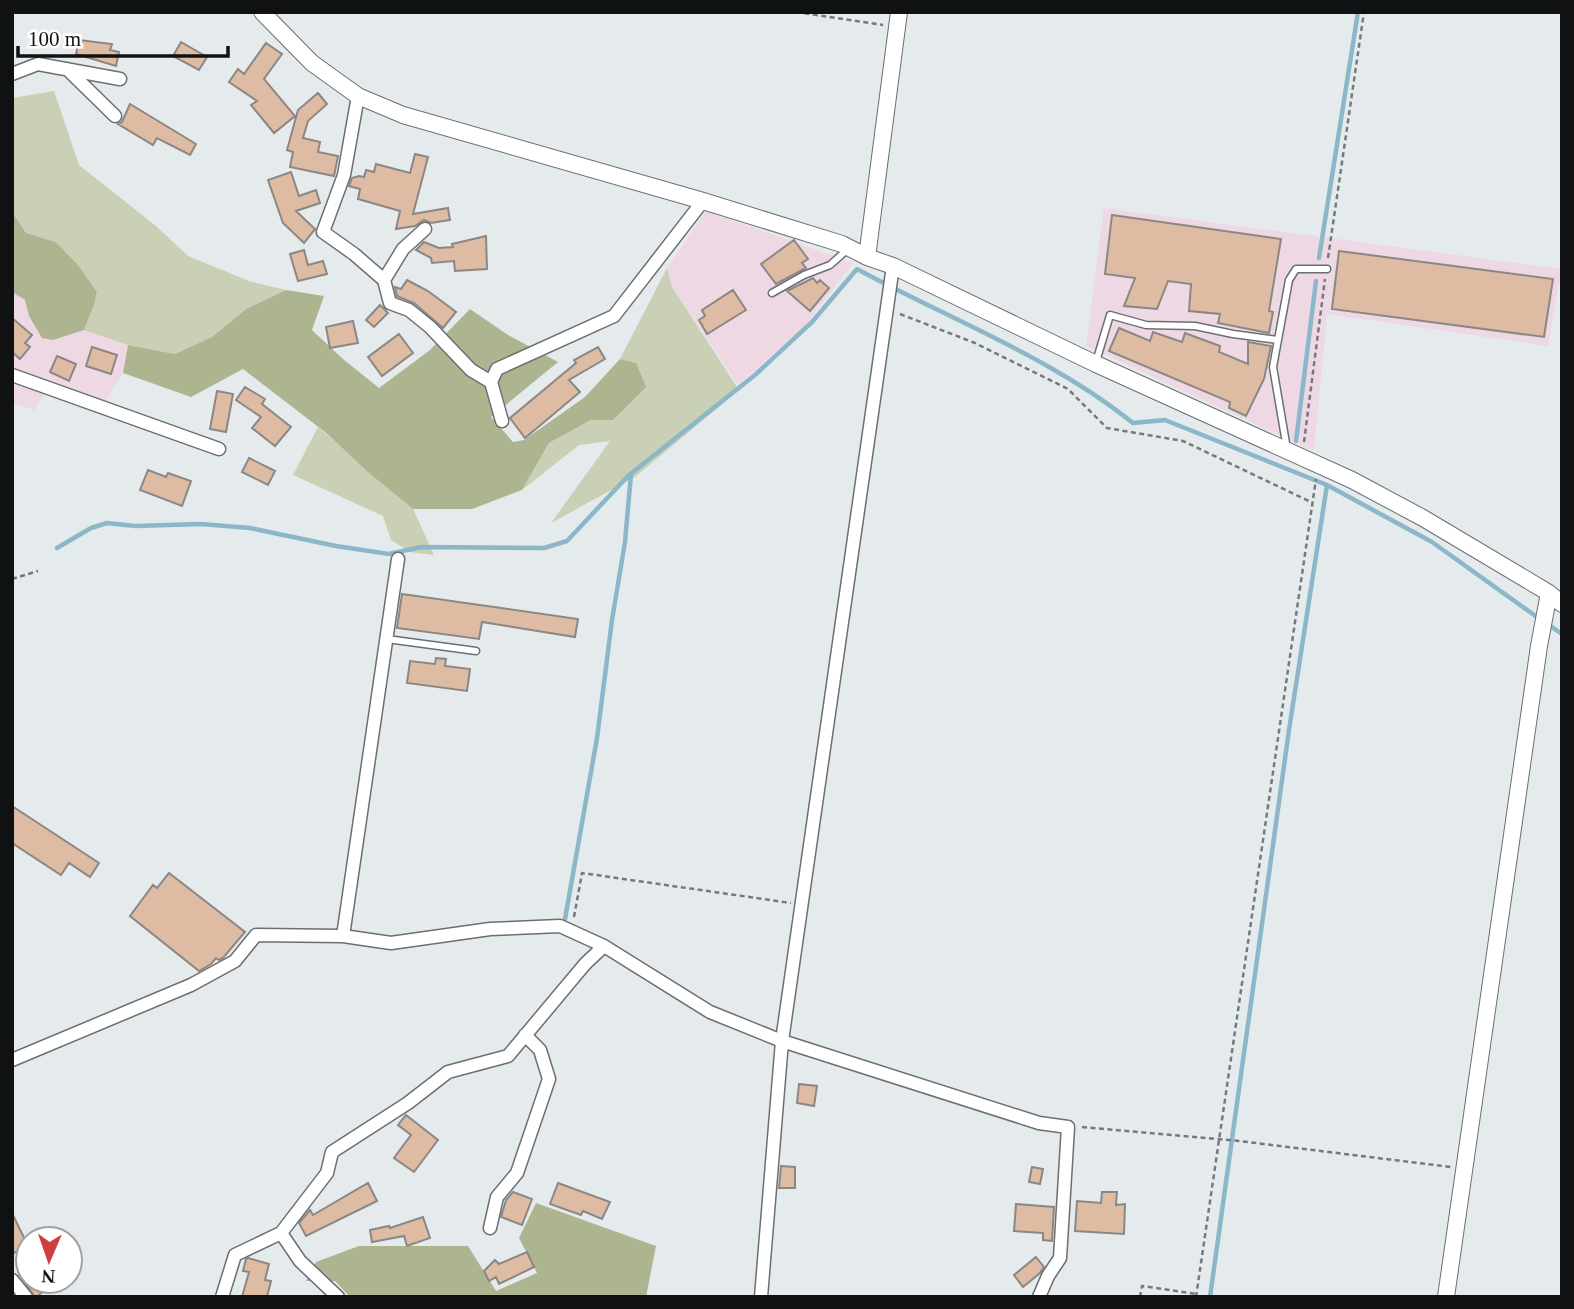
<svg xmlns="http://www.w3.org/2000/svg" width="1574" height="1309" font-family="'Times New Roman',serif">
<style>
.industrial{fill:#eed8e4}
.green{fill:#c9d0b5}
.forest{fill:#adb590}
.lines{fill:none;stroke-linecap:round;stroke-linejoin:round}
.stream{stroke:#8cb7c8;stroke-width:4.5}
.building{fill:#debba3;stroke:#8b8785;stroke-width:2}
.service-casing{stroke:#6b6f72;stroke-width:9}
.minor-casing{stroke:#6b6f72;stroke-width:15}
.tertiary-casing{stroke:#6b6f72;stroke-width:18}
.path{stroke:#75797b;stroke-width:2.5;stroke-dasharray:5 3.5;stroke-linecap:butt}
.service{stroke:#fff;stroke-width:6}
.minor{stroke:#fff;stroke-width:12}
.tertiary{stroke:#fff;stroke-width:16}
</style>
<rect width="100%" height="100%" fill="#e5eaed"/>
<!-- industrial -->
<path class="industrial" d="M1104 208 1562 269 1548 346 1327 314 1314 451 1086 346Z
M706 211 853 263 803 328 738 385 672 287 667 268Z
M12 292 25 300 29 316 53 340 84 330 128 345 123 373 98 413 45 394 34 410 12 403Z"/>
<!-- green -->
<path class="green" d="M54 91 79 165 156 226 188 256 249 281 286 290 246 309 212 337 175 354 128 345 84 330 94 305 97 292 78 265 56 242 26 233 12 212V98Z
M667 268 672 287 739 390 635 477 551 523 610 441 579 445 522 490 549 443 591 420H613L636 363 620 359Z
M318 427 413 509 434 555 410 552 391 540 383 516 293 475Z"/>
<!-- forest -->
<path class="forest" d="M12 212 26 233 56 242 78 265 97 292 94 305 84 330 53 340 42 338 29 316 25 300 12 292Z
M286 290 324 296 312 330 343 359 379 388 430 350 470 309 508 335 558 362 491 417 513 442 524 440 585 397 620 359 636 363 646 387 613 420H591L549 443 522 490 472 509H413L368 472 325 432 243 369 191 397 123 373 128 345 175 354 212 337 246 309Z
M536 1203 656 1246 646 1297H350L335 1281H306L316 1262 359 1246H468L496 1291 537 1273 519 1238Z"/>
<g class="lines">
<!-- stream -->
<path class="stream" d="M1319 258 1358 12
M1296 441 1316 281
M57 548 91 528 107 523 135 526 201 524 250 528 336 546 389 554 421 547 544 548 567 541 628 476 755 375 812 322 857 269C949 319 1051 357 1133 423L1165 420 1327 485 1432 542 1541 620
M1549 625 1562 634
M565 919 597 738 612 620 625 542 631 474
M1210 1297 1289 730 1327 485"/>
</g>
<!-- building -->
<path class="building" d="M79 40 112 44 110 50 119 52 116 66 76 54Z
M181 42 207 57 199 70 173 56Z
M266 43 282 54 264 79 295 116 274 133 251 105 257 101 229 82 238 69 244 74Z
M318 93 327 104 308 121 303 138 320 142 318 152 338 156 334 176 290 167 293 152 287 150 298 110Z
M130 104 196 144 190 155 157 138 153 145 118 124 122 122Z
M415 154 428 157 413 214 448 208 450 220 431 223 424 220 415 226 396 229 400 211 358 199 360 189 349 186 352 178 359 176 364 177 366 170 374 172 376 164 410 173Z
M291 172 299 196 316 190 320 203 296 211 315 229 304 243 283 223 268 180Z
M1112 215 1281 239 1269 311 1273 312 1269 333 1218 323 1220 314 1189 311 1191 284 1168 281 1157 309 1124 306 1135 278 1105 274Z
M486 236 487 269 455 271 454 261 432 263 431 258 416 250 424 242 439 248 453 247 452 244Z
M794 240 808 259 802 263 806 268 776 284 761 264Z
M304 250 308 265 323 261 327 274 298 281 290 254Z
M1339 251 1553 279 1544 337 1332 309Z
M813 278 817 283 820 280 829 288 810 311 787 291Z
M407 280 428 291 456 312 443 328 414 303 397 296 395 287 401 289Z
M733 290 746 310 707 334 699 320 705 316 702 310Z
M380 305 388 313 374 327 366 320Z
M12 318 32 335 25 343 30 347 20 359 12 352Z
M353 321 358 343 330 348 326 327Z
M1119 328 1150 341 1153 332 1182 342 1185 333 1220 346 1219 352 1248 364V342L1271 346 1264 379 1246 416 1229 408 1230 402 1109 351Z
M399 334 413 353 382 376 368 357Z
M92 347 117 355 111 374 86 366Z
M598 347 605 359 569 380 580 392 525 438 510 418 576 363 574 360Z
M57 356 76 364 69 381 50 372Z
M245 387 265 399 262 404 291 427 275 446 252 428 261 417 236 400Z
M217 391 233 394 226 432 210 429Z
M249 458 275 471 268 485 242 472Z
M148 470 166 477 168 473 191 481 182 506 140 490Z
M402 594 578 619 575 637 482 622 479 639 397 628Z
M436 658 446 659 445 666 470 669 467 691 407 683 410 661 435 664Z
M12 806 99 863 90 877 69 863 61 875 12 843Z
M169 873 245 932 223 958 219 960 216 958 211 964 199 971 130 916 153 885 157 888Z
M799 1084 817 1086 814 1106 797 1103Z
M406 1115 438 1140 414 1172 394 1158 411 1135 398 1125Z
M781 1166 795 1167V1188H779Z
M1032 1167 1043 1169 1040 1184 1029 1182Z
M368 1183 377 1201 306 1236 299 1223 310 1210 313 1215Z
M558 1183 610 1202 602 1219 583 1211 581 1215 550 1204Z
M513 1192 532 1199 522 1225 501 1217 506 1200Z
M1102 1192H1117L1116 1205 1125 1204 1124 1234 1075 1231 1077 1201 1101 1203Z
M1016 1204 1054 1207 1052 1241 1043 1240V1233L1014 1231Z
M12 1213 28 1246 12 1254Z
M423 1217 430 1238 407 1246 404 1236 372 1242 370 1230 389 1226 390 1228Z
M527 1252 534 1267 499 1284 496 1277 489 1281 484 1271 495 1260 499 1264Z
M1036 1257 1044 1267 1040 1273 1023 1287 1014 1275Z
M248 1258 269 1264 265 1280 271 1281 267 1297H242L249 1272 243 1271 246 1259Z
M28 1267V1281H53L37 1297H35L19 1275Z"/>
<g class="lines">
<defs>
<path id="service" d="M772 293 804 275 830 265 848 249
M1096 362 1110 315 1146 325 1195 326 1233 334 1278 340
M1287 449 1273 367 1289 280 1296 269H1327
M387 639 476 651"/>
<path id="minor" d="M67 69 115 116
M12 74 38 64 120 79
M358 96 344 175 323 232 354 254 384 280 403 249 425 229
M384 280 390 303 409 310 430 327 471 370 491 382 502 421
M12 375 219 449
M491 382 497 369 614 316 703 201
M343 936 398 559
M12 1060 191 985 235 961 256 935 343 936 391 943 490 929 560 926 604 946
M490 1228 497 1197 517 1173 549 1079 540 1050 525 1035
M281 1233 300 1261 338 1297
M12 1280 26 1297
M222 1297 235 1255 281 1233 327 1173 332 1152 408 1103 448 1072 508 1056 585 964 604 946 710 1012 782 1041 1039 1123 1068 1127 1060 1258 1048 1276 1039 1297
M761 1297 782 1041 893 266"/>
<path id="tertiary" d="M262 12 312 63 358 96 403 115 703 201 842 244 867 257 893 266 1096 364 1352 480 1423 518 1549 593 1562 604
M867 257 899 12
M1446 1297 1539 646 1549 593"/>
</defs>
<!-- service casing -->
<use href="#service" class="service-casing"/>
<!-- minor casing -->
<use href="#minor" class="minor-casing"/>
<!-- tertiary casing -->
<use href="#tertiary" class="tertiary-casing"/>
<!-- path -->
<path class="path" d="M796 12 883 25
M1328 258 1364 12
M900 314 975 343 1068 389 1107 428 1183 441 1313 503
M1304 442 1325 279
M12 579 38 571
M574 917 582 873 791 903
M1082 1127 1239 1141 1451 1167
M1140 1297 1142 1286 1197 1294
M1196 1297 1316 479"/>
<!-- service -->
<use href="#service" class="service"/>
<!-- minor -->
<use href="#minor" class="minor"/>
<!-- tertiary -->
<use href="#tertiary" class="tertiary"/>
</g>
<!-- border -->
<rect width="1574" height="1309" fill="none" stroke="#0f1112" stroke-width="28"/>
<!-- north arrow -->
<g transform="translate(49 1260) rotate(182)"><circle r="33" fill="#ffffff" stroke="#9fa0a0" stroke-width="2"/>
<path d="M0-5L12 26L0 18L-12 26Z" fill="#cd3e3e"/>
<text y="-10" font-size="19" font-weight="bold" text-anchor="middle" fill="#0f1112">N</text>
</g>
<!-- scale -->
<path d="M18 46v10h210v-10" fill="none" stroke="#0f1112" stroke-width="3.5"/>
<text x="28" y="46" font-size="21" fill="#0f1112" stroke="#ffffff" stroke-width="5" paint-order="stroke">100 m</text>
</svg>
